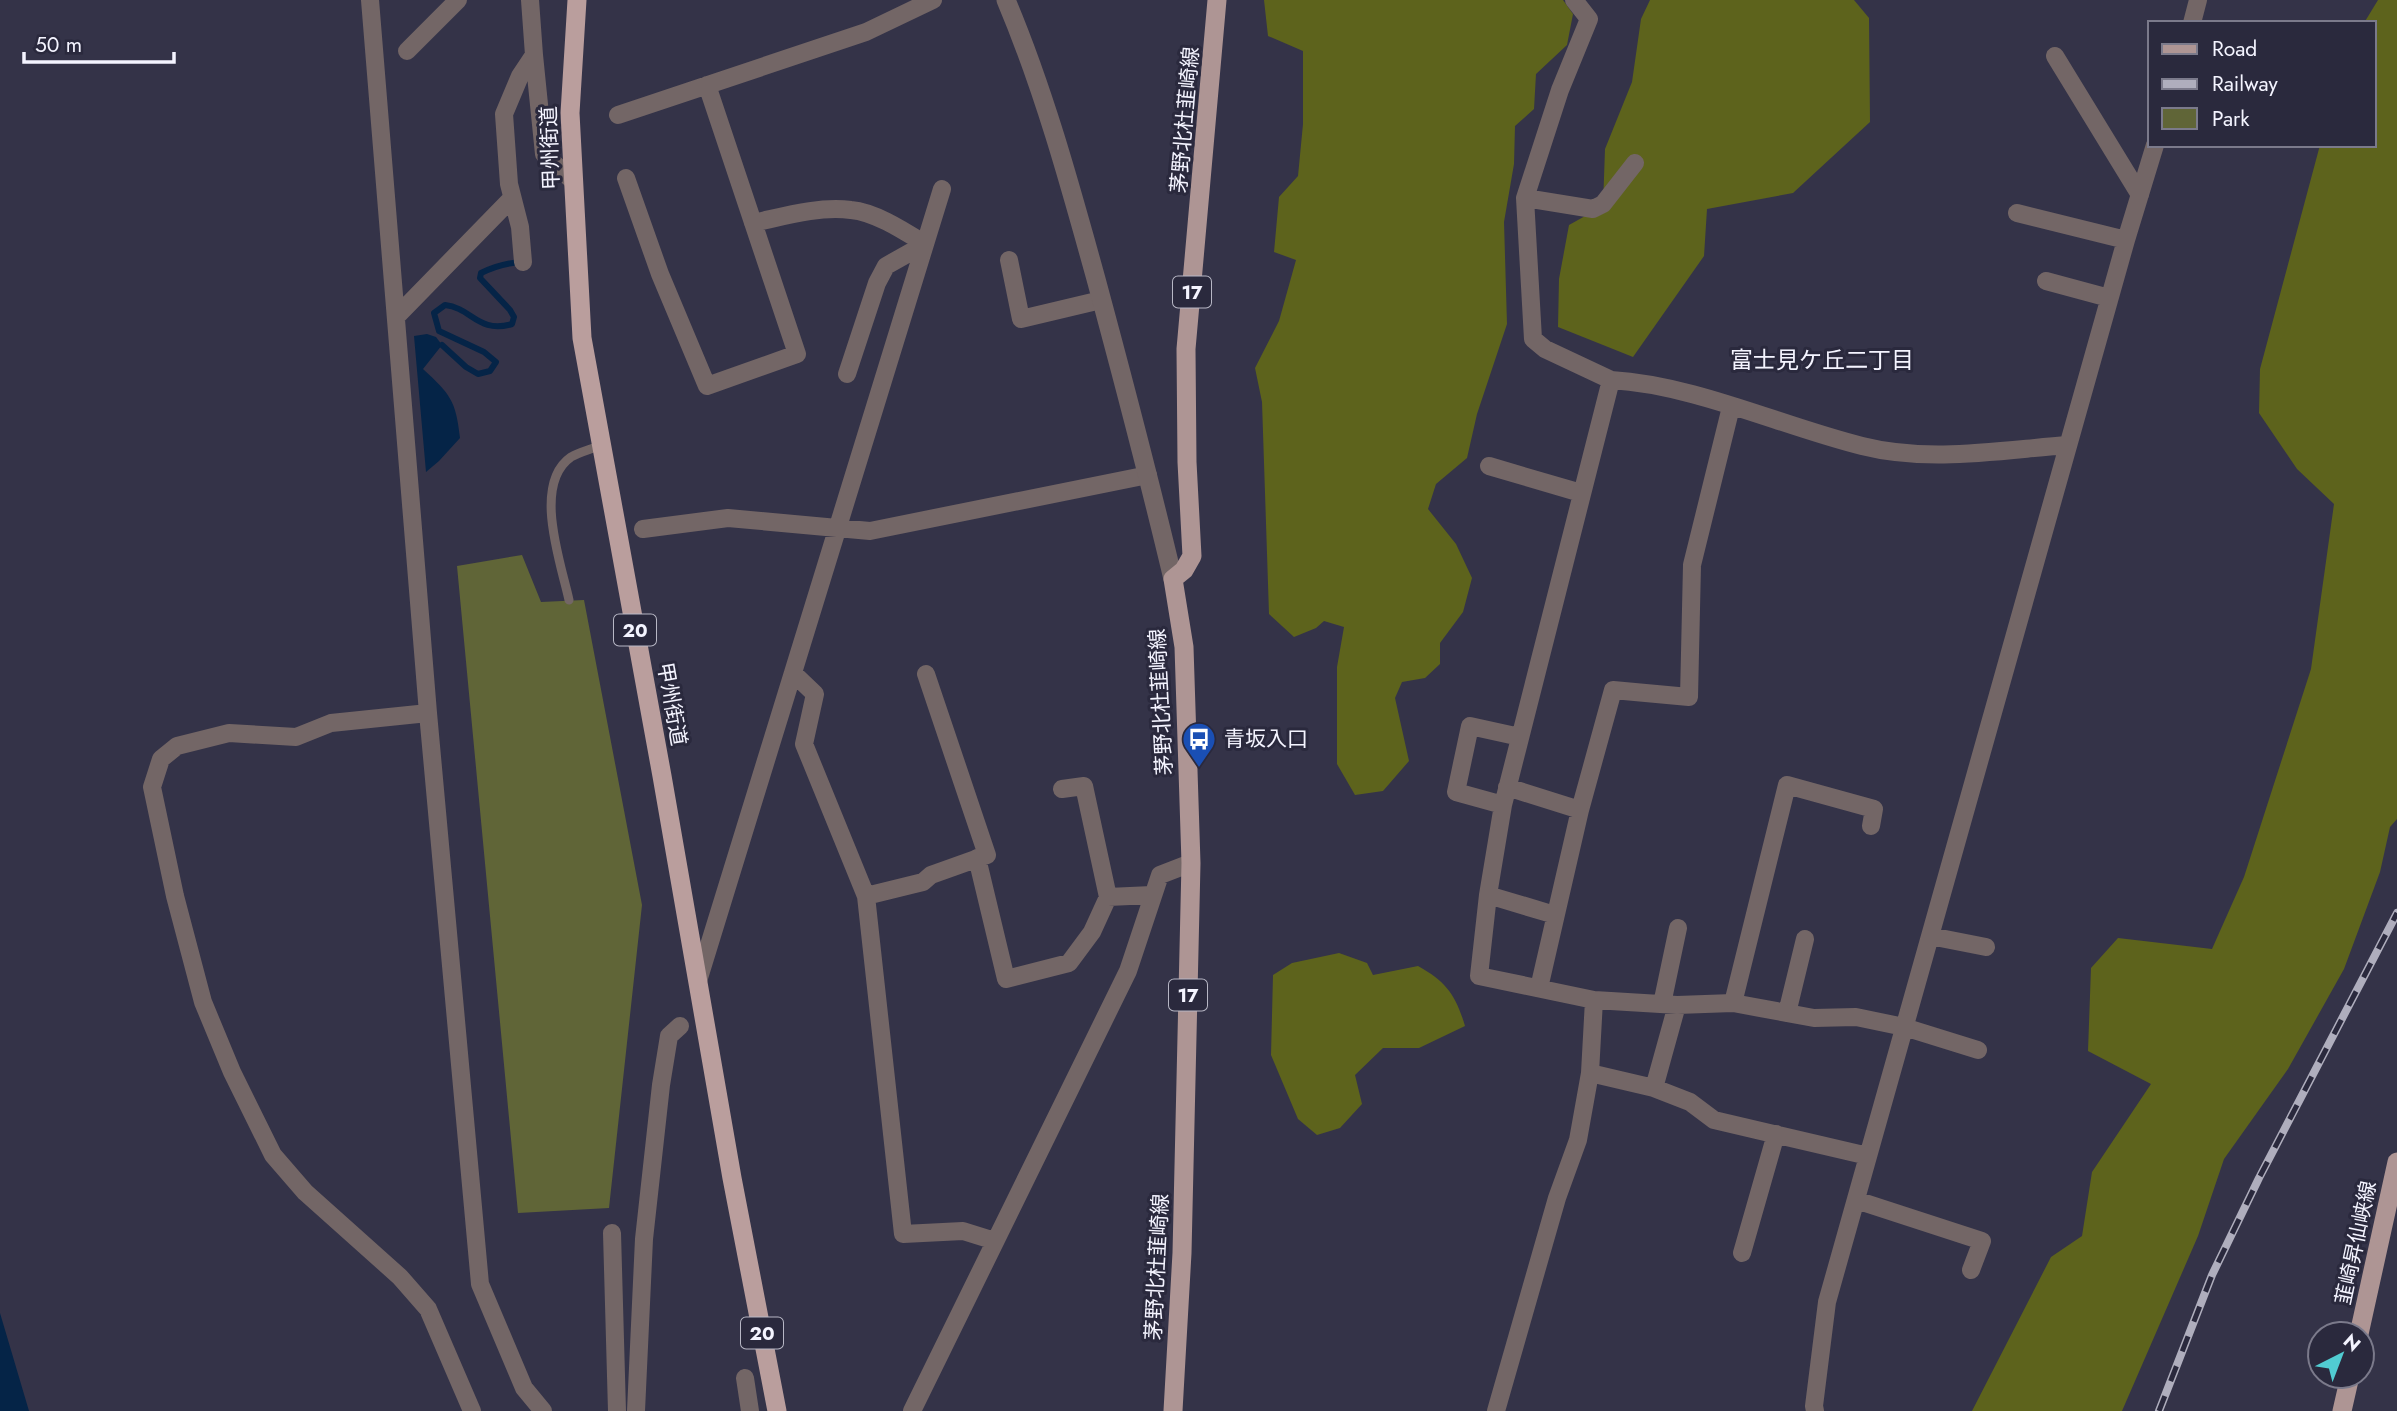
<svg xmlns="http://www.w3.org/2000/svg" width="2397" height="1411" font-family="Jost,'Noto Sans JP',sans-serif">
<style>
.green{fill:#606537}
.forest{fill:#5d631c}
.water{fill:#052447}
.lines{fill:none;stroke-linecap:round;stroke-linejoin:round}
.stream{stroke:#052447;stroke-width:6}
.service{stroke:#736666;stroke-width:9}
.minor{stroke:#736666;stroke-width:18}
.tertiary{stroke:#736666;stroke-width:19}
.primary{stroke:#ae9594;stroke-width:19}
.trunk{stroke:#ba9e9d;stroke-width:19}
.rail-casing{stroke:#afaebd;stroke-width:8}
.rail{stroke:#2a293d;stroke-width:5;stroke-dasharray:16;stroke-linecap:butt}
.labels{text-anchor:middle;stroke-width:6;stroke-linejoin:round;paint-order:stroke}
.shield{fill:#2a293d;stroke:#b7b7c5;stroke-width:2}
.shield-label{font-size:19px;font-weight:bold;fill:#f4f4ff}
.street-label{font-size:21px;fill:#f4f4ff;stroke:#2a293d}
.poi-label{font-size:21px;fill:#f4f4ff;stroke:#2a293d;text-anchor:start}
.neighbourhood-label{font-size:23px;fill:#f4f4ff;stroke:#2a293d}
</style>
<rect width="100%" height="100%" fill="#343348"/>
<!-- green -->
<path class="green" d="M522 555 541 602 584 600 642 905 609 1208 518 1213 457 566Z"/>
<!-- forest -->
<path class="forest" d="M1264 0H1563L1573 14 1567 45 1536 74 1534 109 1515 126 1514 164 1504 222 1507 324 1477 414 1467 458 1436 484 1428 509 1456 544 1472 578 1463 612 1440 643V664L1425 678 1402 682 1395 698 1409 761 1383 791 1355 795 1337 764V667L1344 627 1324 621 1316 628 1294 637 1269 614 1262 402 1255 368 1279 321 1296 260 1274 252 1279 197 1298 176 1303 124V51L1268 36Z
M1650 0H1854L1869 18 1870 122 1793 193 1707 209 1704 256 1633 357 1558 327 1559 279 1569 225 1603 206 1605 149 1632 82 1641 19Z
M2378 0H2397V819L2390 827 2380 872 2344 969 2288 1069 2224 1159 2198 1236 2122 1411H1972L2051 1257 2082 1236 2092 1172 2151 1084 2088 1051 2091 968 2118 938 2212 949 2244 877 2311 669 2334 504 2297 469 2259 413 2260 369 2320 145H2374V23H2364Z
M1339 953 1367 963 1373 975 1418 966C1447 982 1456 996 1465 1026L1419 1048H1383L1355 1075 1362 1104 1340 1128 1317 1135 1298 1119 1271 1055 1273 975 1292 963Z"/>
<!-- water -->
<path class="water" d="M427 334 436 337 442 345 423 369C450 394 456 400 460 438L439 461 426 472 414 336Z
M0 1313 29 1411H0Z"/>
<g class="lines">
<!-- stream -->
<path class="stream" d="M442 345 466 367 478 374 490 371 496 362 484 352 439 331 434 313 445 305C472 308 478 334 512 324L514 317 510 310 480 278 481 273C495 266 506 263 521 262"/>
<!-- service -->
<path class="service" d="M569 600C561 563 532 484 571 457 579 452 592 449 601 445"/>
<!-- minor -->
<path class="minor" d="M370 0 428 713 480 1284 524 1388 543 1411
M1574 0 1589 19 1560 90 1525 198 1533 339 1545 349 1611 380
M2192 23 2198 0
M407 51 458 0
M534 55 544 154 574 182
M2055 56 2140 195
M618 115 866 32 933 0
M626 178 660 274 707 386 797 354 707 85
M1525 198 1593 209 1603 204 1635 163
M2017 213 2126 240
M753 223C785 216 818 206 851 210 875 212 904 231 925 244
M1009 260 1021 319 1101 300
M523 262 520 227 509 184 504 114 520 76 534 55 530 0
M2046 281 2109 298
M396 317 512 198
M847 374 877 283 886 266 925 244
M1489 466 1581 493
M643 529 728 518 870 531 1148 475
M793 673 815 694 804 744 866 896 903 1234 963 1231 995 1241
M428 713 331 723 296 737 229 733 177 746 161 759 152 787 175 896 203 1002 232 1072 273 1155 305 1192 400 1277 428 1309 472 1411
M1507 787 1580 810
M1503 805 1456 792 1470 726 1520 737
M977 858 1006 979 1069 963 1092 932 1108 897 1084 786 1062 789
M1488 895 1555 915
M866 896 923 882 931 875 987 855 926 674
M1108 897 1152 895
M1930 936 1986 947
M698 981 942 189
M1539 988 1580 810 1613 690 1689 697 1692 565 1731 407
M1733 1003 1787 785 1874 809 1871 826
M1662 1004 1678 928
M1787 1013 1805 939
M1978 1050 1904 1027 1856 1017 1814 1018 1733 1003 1677 1005 1594 1000 1479 976 1488 895 1503 805 1611 380C1695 385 1781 426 1862 446 1929 463 2001 450 2068 445
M1590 1073 1654 1088 1690 1102 1714 1120 1868 1156
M1654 1088 1677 1005
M1856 1200 1982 1241 1971 1270
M612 1233 617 1411
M1742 1253 1776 1134
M745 1378 750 1411
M636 1411 644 1239 661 1085 669 1036 680 1026
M912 1411 1128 971 1160 875 1191 863
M1496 1411 1557 1198 1578 1140 1590 1073 1594 1000
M1815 1411 1814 1406 1827 1302 2126 240 2155 145"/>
<!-- tertiary -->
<path class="tertiary" d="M1006 0C1044 90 1070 185 1096 279 1123 379 1149 478 1173 579"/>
<!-- primary -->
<path class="primary" d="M2359 1334 2397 1162
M1173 1411 1182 1253 1191 863 1184 647 1173 579 1184 570 1192 556 1187 462 1186 349 1217 0
M2342 1411 2350 1376"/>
<!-- trunk -->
<path class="trunk" d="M577 0 570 113 582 338 662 776 732 1178 777 1411"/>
<defs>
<path id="rail" d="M2159 1411 2212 1275 2259 1178 2397 913"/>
</defs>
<!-- rail casing -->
<use href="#rail" class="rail-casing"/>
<!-- rail -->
<use href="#rail" class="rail"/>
</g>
<!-- icons -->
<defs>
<symbol id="bus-pin" viewBox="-11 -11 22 30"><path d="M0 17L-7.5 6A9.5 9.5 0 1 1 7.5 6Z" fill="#1a4fb4" stroke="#2a293d"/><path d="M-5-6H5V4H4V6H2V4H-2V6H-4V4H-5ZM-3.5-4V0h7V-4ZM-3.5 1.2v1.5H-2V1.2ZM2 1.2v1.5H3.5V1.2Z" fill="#fff"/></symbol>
</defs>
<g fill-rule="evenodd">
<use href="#bus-pin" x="1180" y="720" width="38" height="52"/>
</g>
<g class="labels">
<!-- shield labels -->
<g class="shield">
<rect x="1173" y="276.5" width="38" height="31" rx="5"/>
<rect x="614" y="614.5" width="42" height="31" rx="5"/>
<rect x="1169" y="979.5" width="38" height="31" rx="5"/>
<rect x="741" y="1317.5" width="42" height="31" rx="5"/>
</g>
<g class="shield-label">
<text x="1192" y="299">17</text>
<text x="635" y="637">20</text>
<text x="1188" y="1002">17</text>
<text x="762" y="1340">20</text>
</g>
<!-- street labels -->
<g class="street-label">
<text transform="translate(1185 120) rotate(-85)" y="7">茅野北杜韮崎線</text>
<text transform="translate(550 148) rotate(-92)" y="7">甲州街道</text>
<text transform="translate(1161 702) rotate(-93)" y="7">茅野北杜韮崎線</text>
<text transform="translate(672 704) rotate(80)" y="7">甲州街道</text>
<text transform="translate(2356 1243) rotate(-78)" y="7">韮崎昇仙峡線</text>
<text transform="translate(1157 1267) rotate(-87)" y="7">茅野北杜韮崎線</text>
</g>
<!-- poi labels -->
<g class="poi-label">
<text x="1224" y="746">青坂入口</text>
</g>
<!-- neighbourhood labels -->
<g class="neighbourhood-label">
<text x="1822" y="368">富士見ケ丘二丁目</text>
</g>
</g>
<!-- legend -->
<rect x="2148" y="21" width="228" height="126" fill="#2a293d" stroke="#7b7a8b" stroke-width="2"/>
<rect x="2162" y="44" width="35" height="10" fill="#ae9594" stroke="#7b7a8b" stroke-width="2"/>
<text x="2212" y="56" font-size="21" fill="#f4f4ff">Road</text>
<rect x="2162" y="79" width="35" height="10" fill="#afaebd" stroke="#7b7a8b" stroke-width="2"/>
<text x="2212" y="91" font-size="21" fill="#f4f4ff">Railway</text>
<rect x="2162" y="108" width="35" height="21" fill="#606537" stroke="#7b7a8b" stroke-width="2"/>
<text x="2212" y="126" font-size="21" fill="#f4f4ff">Park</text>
<!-- north arrow -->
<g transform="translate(2341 1355) rotate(42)"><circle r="33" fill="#2a293d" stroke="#7b7a8b" stroke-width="2"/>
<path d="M0-5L12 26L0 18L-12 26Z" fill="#51ccd2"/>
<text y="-10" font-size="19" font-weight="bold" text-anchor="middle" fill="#f4f4ff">N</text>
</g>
<!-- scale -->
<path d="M24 52v10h150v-10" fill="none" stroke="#f4f4ff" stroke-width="3.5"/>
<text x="35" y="52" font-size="21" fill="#f4f4ff" stroke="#2a293d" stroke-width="5" paint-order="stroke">50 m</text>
</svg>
